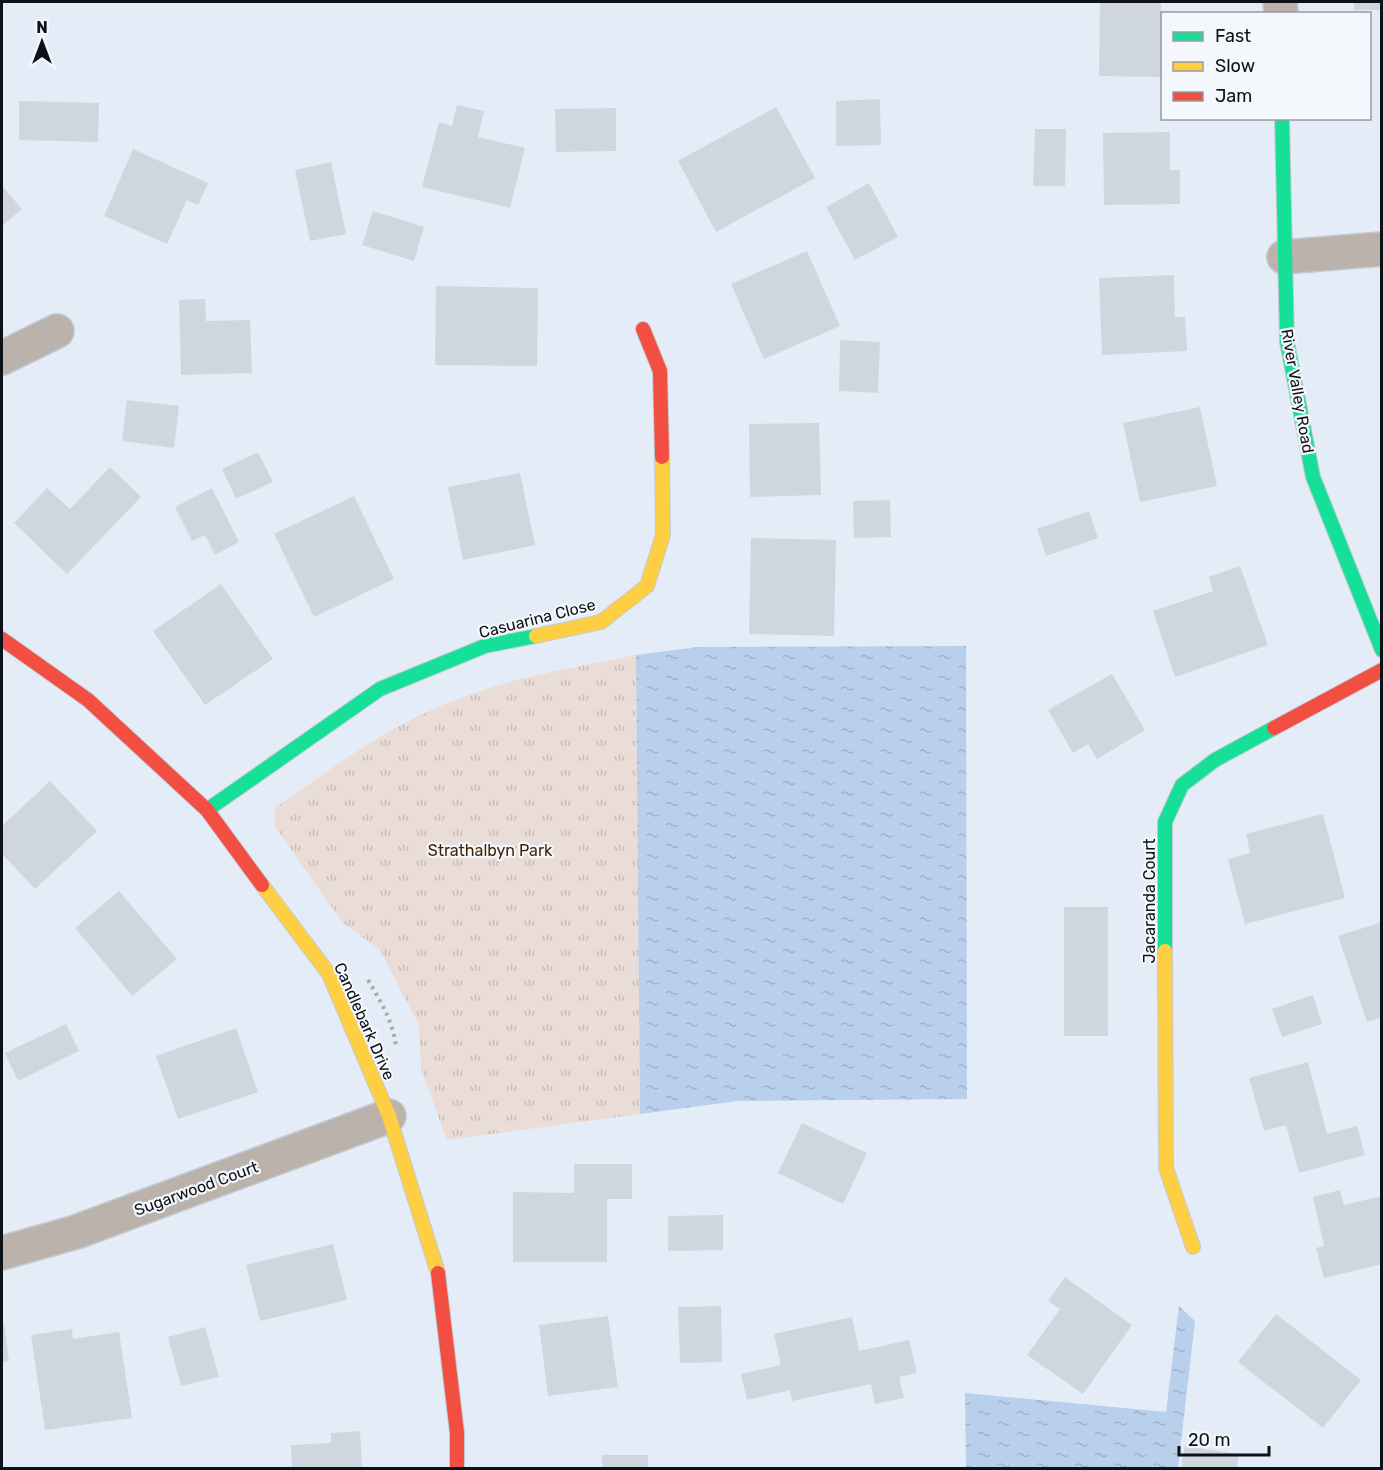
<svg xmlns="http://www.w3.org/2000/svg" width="1383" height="1470" font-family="Rubik,sans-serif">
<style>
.grass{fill:url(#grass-tufts)}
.water{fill:url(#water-ripples)}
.building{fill:#cfd6de}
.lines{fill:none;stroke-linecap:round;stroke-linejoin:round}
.street-casing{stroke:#c3cad2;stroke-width:36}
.fast-casing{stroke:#c3cad2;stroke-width:16}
.slow-casing{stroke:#c3cad2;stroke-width:16}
.jam-casing{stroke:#c3cad2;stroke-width:16}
.path{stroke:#ada9a7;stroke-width:4;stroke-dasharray:3 4.5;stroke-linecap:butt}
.street{stroke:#bab2ab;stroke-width:33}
.fast{stroke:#16e098;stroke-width:14}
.slow{stroke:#ffcf43;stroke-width:14}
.jam{stroke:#f24e42;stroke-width:14}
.labels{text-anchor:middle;stroke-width:4.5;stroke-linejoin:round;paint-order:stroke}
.street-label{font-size:16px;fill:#0d1218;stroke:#f4f7fb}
.park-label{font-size:16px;fill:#461f00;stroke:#f4f7fb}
</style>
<defs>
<pattern id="grass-tufts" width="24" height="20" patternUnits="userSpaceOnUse" patternTransform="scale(1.5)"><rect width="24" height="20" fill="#eadcd7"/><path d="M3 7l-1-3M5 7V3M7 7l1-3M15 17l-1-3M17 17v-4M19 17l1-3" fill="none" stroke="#c8bcb8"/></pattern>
<pattern id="water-ripples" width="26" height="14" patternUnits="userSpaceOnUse" patternTransform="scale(1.5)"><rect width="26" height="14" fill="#b9d0ec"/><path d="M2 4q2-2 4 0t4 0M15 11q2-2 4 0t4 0" fill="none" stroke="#9eb2ca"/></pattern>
</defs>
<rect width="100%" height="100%" fill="#e4edf7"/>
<!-- grass -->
<path class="grass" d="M636 655 640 1114 447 1140 421 1069 419 1025 380 950 342 922 274 825 276 807C328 771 380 732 438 707 501 679 570 668 636 655Z"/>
<!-- water -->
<path class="water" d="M966 646 967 1099 738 1101 640 1114 636 655 698 647Z
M1179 1306 1195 1321 1178 1468H966L965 1393 1166 1412Z"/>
<!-- building -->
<path class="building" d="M1100 2H1161V11L1178 12 1162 14V77L1099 76Z
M1354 2H1382V10H1354Z
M880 99 881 145 836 146V101Z
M19 101 99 103 98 142 19 140Z
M457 105 484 111 478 137 525 148 510 208 422 187 439 122 452 126Z
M776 107 815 178 716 232 678 161Z
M616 108V151L556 152 555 109Z
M1035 129H1066L1065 186H1033Z
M1170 132V170H1180V204L1104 205 1103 133Z
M133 149 208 183 198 205 187 200 167 244 104 216Z
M331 162 346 234 310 241 295 170Z
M869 183 898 237 855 260 826 207Z
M2 186 22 209 2 226Z
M373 211 424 227 414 261 362 245Z
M807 251 840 326 764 359 731 284Z
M1174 275 1175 317H1185L1187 351 1102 355 1099 278Z
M436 286 538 288 537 366 435 365Z
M205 299 206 321 250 320 252 373 181 375 179 300Z
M840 340 880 342 878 393 839 391Z
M127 400 179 406 174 448 122 441Z
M1200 407 1217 486 1140 502 1123 423Z
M819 423 821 495 750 497 749 424Z
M258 452 273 482 236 499 222 469Z
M110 467 141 497 67 574 14 523 47 488 70 509Z
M520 473 535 545 463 560 448 487Z
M212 488 239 542 215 555 205 535 192 541 175 507Z
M354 496 394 579 314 617 274 534Z
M890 500 891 537 854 538 853 501Z
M1089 511 1098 538 1046 556 1037 529Z
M751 538 836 540 834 636 749 634Z
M1240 566 1268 645 1175 677 1153 611 1213 591 1209 577Z
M221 584 273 659 205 705 153 631Z
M1112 674 1145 730 1097 759 1088 744 1073 753 1048 710Z
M50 781 97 831 35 889 2 854V826Z
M1323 814 1345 898 1245 924 1228 859 1250 853 1246 834Z
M119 891 177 959 132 996 75 928Z
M1064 907H1108V1036H1064Z
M1382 922V1017L1367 1022 1338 936Z
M1313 995 1322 1024 1282 1037 1272 1009Z
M66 1024 79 1051 18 1081 5 1053Z
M236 1028 258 1092 178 1119 156 1056Z
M1308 1062 1327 1134 1357 1126 1365 1155 1299 1173 1286 1125 1264 1131 1249 1078Z
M802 1123 867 1153 843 1204 778 1173Z
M574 1164H632V1199H607V1262H513V1192L574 1193Z
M1340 1190 1344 1205 1381 1196 1382 1264 1324 1278 1316 1248 1324 1246 1313 1197Z
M723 1215V1250L668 1251V1216Z
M333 1244 347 1300 260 1321 246 1265Z
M1065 1277 1132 1325 1083 1394 1027 1355 1060 1309 1048 1301Z
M721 1306 722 1362 680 1363 678 1307Z
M1276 1314 1361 1380 1323 1428 1238 1362Z
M608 1316 618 1387 548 1396 539 1325Z
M852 1317 859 1351 909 1340 917 1373 899 1377 904 1398 875 1404 871 1384 792 1401 790 1390 747 1400 741 1374 781 1365 774 1334Z
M4 1324 9 1361 2 1362V1325Z
M205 1327 219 1377 181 1386 168 1337Z
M72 1329 73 1339 119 1332 132 1418 45 1430 31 1335Z
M360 1431 362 1468H292L291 1445 331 1443V1433Z
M1185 1446 1239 1454 1237 1468H1181Z
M602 1455H648V1468H602Z"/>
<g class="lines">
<defs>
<path id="street" d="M1280 2 1281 14
M1284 257 1382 249
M2 358 57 331
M2 1253 76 1232 389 1116"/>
<path id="fast" d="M1282 118 1287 342 1313 477 1382 650
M207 810 380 689 485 646 536 636
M1165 951V822L1182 785 1215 760 1274 728"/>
<path id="slow" d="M536 636 601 622 647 586 663 535 662 457
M262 885 329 974 389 1116 438 1273
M1165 951 1166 1168 1193 1247"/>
<path id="jam" d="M643 329 660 371 662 457
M2 639 88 700 207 810 262 885
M1274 728 1382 670
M438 1273 457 1433V1468"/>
</defs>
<!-- street casing -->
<use href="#street" class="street-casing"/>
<!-- fast casing -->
<use href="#fast" class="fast-casing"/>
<!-- slow casing -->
<use href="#slow" class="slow-casing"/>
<!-- jam casing -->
<use href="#jam" class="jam-casing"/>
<!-- path -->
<path class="path" d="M368 980C381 1002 393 1021 396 1047"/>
<!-- street -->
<use href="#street" class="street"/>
<!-- fast -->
<use href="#fast" class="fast"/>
<!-- slow -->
<use href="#slow" class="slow"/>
<!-- jam -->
<use href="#jam" class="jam"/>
</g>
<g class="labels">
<!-- street labels -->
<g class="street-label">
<text transform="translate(1298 391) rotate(80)" y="6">River Valley Road</text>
<text transform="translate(537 618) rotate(-14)" y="6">Casuarina Close</text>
<text transform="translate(1149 901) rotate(-90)" y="6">Jacaranda Court</text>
<text transform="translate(365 1021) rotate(66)" y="6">Candlebark Drive</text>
<text transform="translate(196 1188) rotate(-20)" y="6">Sugarwood Court</text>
</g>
<!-- park labels -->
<g class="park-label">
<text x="490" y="856">Strathalbyn Park</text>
</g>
</g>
<!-- border -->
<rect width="1383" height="1470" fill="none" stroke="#0d1218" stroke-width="6"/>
<!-- legend -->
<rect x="1161" y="12" width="210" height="108" fill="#f4f7fb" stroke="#989ba0" stroke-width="1.5"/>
<rect x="1173" y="32" width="30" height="9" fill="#16e098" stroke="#989ba0" stroke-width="1.5"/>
<text x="1215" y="42" font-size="18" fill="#0d1218">Fast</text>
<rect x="1173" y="62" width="30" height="9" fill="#ffcf43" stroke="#989ba0" stroke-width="1.5"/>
<text x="1215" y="72" font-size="18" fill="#0d1218">Slow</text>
<rect x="1173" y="92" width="30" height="9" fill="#f24e42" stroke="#989ba0" stroke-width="1.5"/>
<text x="1215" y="102" font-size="18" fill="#0d1218">Jam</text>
<!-- north arrow -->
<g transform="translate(42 42)" stroke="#f4f7fb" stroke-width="4.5" paint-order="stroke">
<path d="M0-4.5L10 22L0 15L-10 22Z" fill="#0d1218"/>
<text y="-9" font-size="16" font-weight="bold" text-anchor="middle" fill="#0d1218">N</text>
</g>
<!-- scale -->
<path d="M1179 1446v9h90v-9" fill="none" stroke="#0d1218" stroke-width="3"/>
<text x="1188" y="1446" font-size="18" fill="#0d1218" stroke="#f4f7fb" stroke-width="4.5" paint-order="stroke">20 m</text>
</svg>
